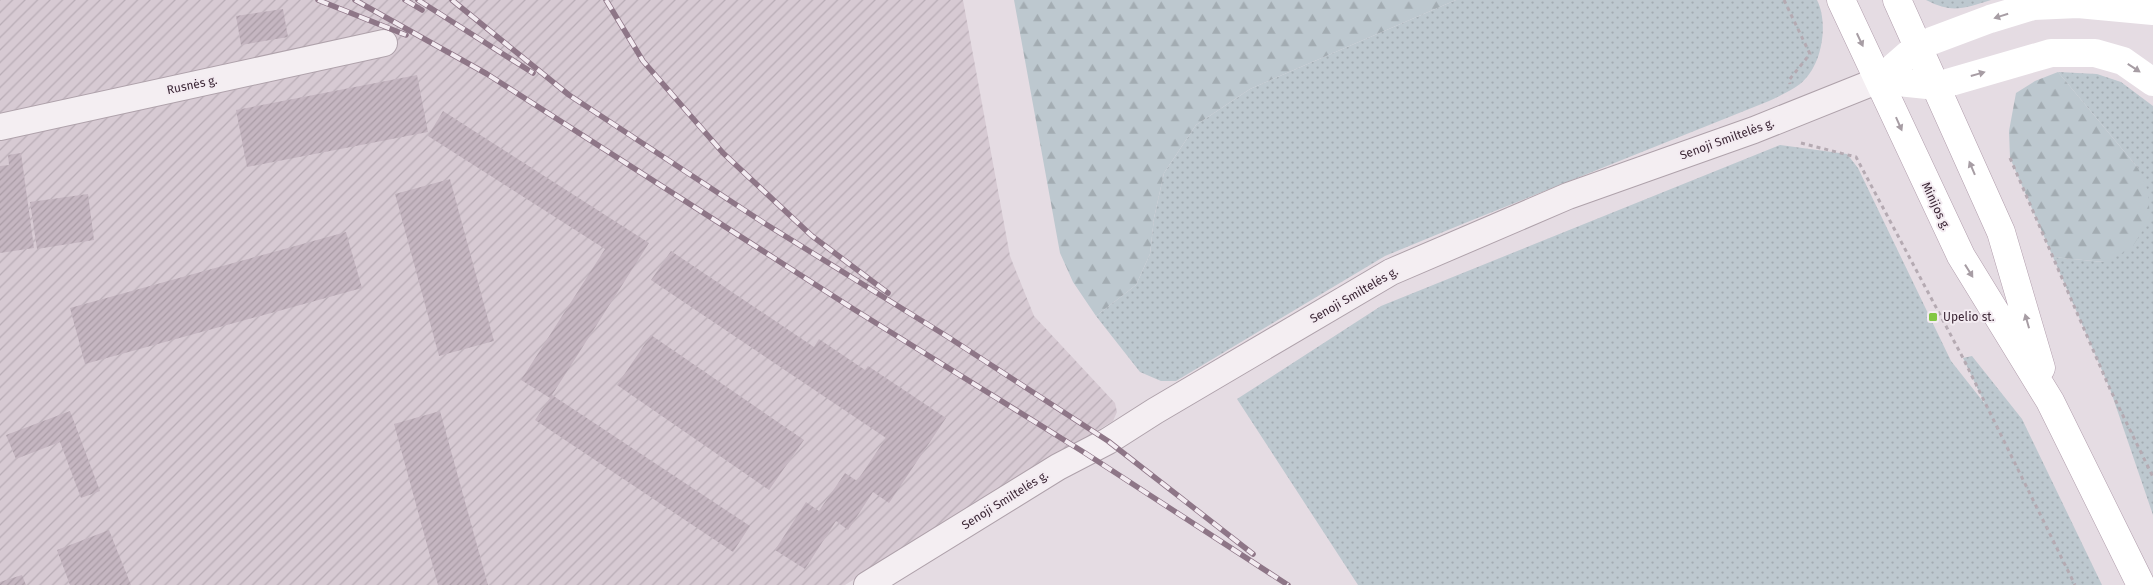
<svg xmlns="http://www.w3.org/2000/svg" width="2153" height="585" font-family="'Fira Sans',sans-serif">
<style>
.industrial{fill:url(#industrial-furrows)}
.green{fill:url(#green-dots)}
.forest{fill:url(#forest-firs)}
.building{fill:url(#building-hatch)}
.lines{fill:none;stroke-linecap:round;stroke-linejoin:round}
.street-casing{stroke:#afa2ab;stroke-width:28}
.primary-casing{stroke:#b09cab;stroke-width:29}
.path{stroke:#b5aab2;stroke-width:3;stroke-dasharray:4 4;stroke-linecap:butt}
.street{stroke:#f4eef2;stroke-width:26}
.secondary{stroke:#fff;stroke-width:28}
.primary{stroke:#fff;stroke-width:28}
.rail-casing{stroke:#8e7687;stroke-width:5.5}
.rail{stroke:#f3ebf1;stroke-width:4;stroke-dasharray:11;stroke-linecap:butt}
.oneway{fill:#a79da4}
.poi-dot{fill:#83c744;stroke:#f3ebf1;stroke-width:2}
.labels{text-anchor:middle;stroke-width:4;stroke-linejoin:round;paint-order:stroke}
.street-label{font-size:12px;fill:#3b2635;stroke:#f3ebf1}
.poi-label{font-size:12px;fill:#3b2635;stroke:#f3ebf1;text-anchor:start}
</style>
<defs>
<pattern id="industrial-furrows" width="10" height="10" patternUnits="userSpaceOnUse" patternTransform="scale(1.25)"><rect width="10" height="10" fill="#d7cad3"/><path d="M-1 1l2-2M0 10L10 0M9 11l2-2" fill="none" stroke="#b9adb6"/></pattern>
<pattern id="green-dots" width="8" height="8" patternUnits="userSpaceOnUse" patternTransform="scale(1.25)"><rect width="8" height="8" fill="#bdc8cf"/><path d="M2 2h.1M6 6h.1" fill="none" stroke="#a3acb2" stroke-width="1.8" stroke-linecap="round"/></pattern>
<pattern id="forest-firs" width="22" height="20" patternUnits="userSpaceOnUse" patternTransform="scale(1.25)"><rect width="22" height="20" fill="#bdc8cf"/><path d="M5 1l3.5 6h-7zM16 11l3.5 6h-7z" fill="#a3acb2"/></pattern>
<pattern id="building-hatch" width="6" height="6" patternUnits="userSpaceOnUse" patternTransform="scale(1.25)"><rect width="6" height="6" fill="#c5b6c1"/><path d="M-1 1l2-2M0 6l6-6M5 7l2-2" fill="none" stroke="#aa9ca6"/></pattern>
</defs>
<rect width="100%" height="100%" fill="#e5dce3"/>
<!-- industrial -->
<path class="industrial" d="M0 0H963L1010 256 1034 316 1115 403 1117 412 1113 421 845 585H0Z"/>
<!-- green -->
<path class="green" d="M1456 0H1817C1829 24 1822 67 1800 84 1791 91 1779 96 1769 101L1465 223 1385 256 1176 381H1161L1140 372 1096 316 1136 285 1150 254 1154 218 1164 173 1196 125 1250 89Z
M1926 0H1991C1964 8 1953 14 1926 0Z
M2058 72 2097 74 2121 82 2153 106V515L2110 389 2053 257 2103 262 2138 168Z
M1780 145 1847 154 1858 168 1951 361 1985 404 1963 358 1972 356 2022 419 2102 585H1358L1237 399 1381 306Z"/>
<!-- forest -->
<path class="forest" d="M1014 0H1456L1250 89 1196 125 1164 173 1154 218 1150 254 1136 285 1096 316 1073 282 1060 253Z
M2058 72 2138 168 2148 191 2150 219 2131 249 2103 262 2053 257 2010 158 2009 131 2016 93 2035 81Z"/>
<!-- building -->
<path class="building" d="M283 9 288 37 241 45 236 16Z
M417 75 428 132 247 167 236 110Z
M443 111 649 243 552 395 750 526 733 552 535 420 550 398 521 380 605 249 428 136Z
M21 153 34 248 0 253V166L9 165 8 155Z
M450 179 494 341 439 356 395 194Z
M88 194 94 240 37 249 30 202Z
M346 232 362 288 85 364 70 308Z
M671 251 814 347 819 339 865 370 868 366 946 418 889 503 873 492 848 530 836 521 805 569 775 550 806 502 819 511 845 473 857 481 886 438 651 280Z
M651 335 804 440 769 490 617 385Z
M70 411 100 491 81 498 60 442 16 459 6 435Z
M440 411 488 585H438L394 424Z
M109 530 131 585H70L57 550Z
M22 575 26 585H0V582Z"/>
<g class="lines">
<defs>
<path id="street" d="M0 127 384 43
M867 585 1058 467 1108 441 1155 411 1391 272 1568 196 1754 130 1879 80"/>
<path id="primary" d="M1841 0 1961 256 2050 401 2141 585
M1897 0 2001 232 2041 368"/>
</defs>
<!-- street casing -->
<use href="#street" class="street-casing"/>
<!-- primary casing -->
<use href="#primary" class="primary-casing"/>
<!-- path -->
<path class="path" d="M1784 0 1810 54 1789 80 1790 84
M1801 143 1856 157 1963 358 2075 585
M2010 158 2110 389 2153 477"/>
<!-- street -->
<use href="#street" class="street"/>
<!-- secondary -->
<path class="secondary" d="M1879 80 1918 46 1990 19 2033 6 2078 4 2153 11
M1879 80 1937 86 2051 53H2095L2123 61 2153 82"/>
<!-- primary -->
<use href="#primary" class="primary"/>
<defs>
<path id="rail" d="M318 0 406 35
M355 0 487 74 855 310 1085 453 1288 585
M405 0 422 10
M418 0 533 73
M452 0 569 95 764 223 948 337 1108 441 1253 554
M606 0 643 61 723 153 812 236 888 293"/>
</defs>
<!-- rail casing -->
<use href="#rail" class="rail-casing"/>
<!-- rail -->
<use href="#rail" class="rail"/>
</g>
<!-- one-way arrows -->
<defs><path id="oneway-solid" d="M-6-.8H1V-3.2L6.5 0L1 3.2V.8H-6Z" transform="scale(1.25)"/></defs>
<g class="oneway">
<use href="#oneway-solid" transform="translate(2001 16) rotate(163)"/>
<use href="#oneway-solid" transform="translate(1860 40) rotate(65)"/>
<use href="#oneway-solid" transform="translate(2134 68) rotate(33)"/>
<use href="#oneway-solid" transform="translate(1978 74) rotate(-16)"/>
<use href="#oneway-solid" transform="translate(1899 124) rotate(66)"/>
<use href="#oneway-solid" transform="translate(1972 168) rotate(-113)"/>
<use href="#oneway-solid" transform="translate(1969 271) rotate(58)"/>
<use href="#oneway-solid" transform="translate(2027 321) rotate(-106)"/>
</g>
<!-- markers -->
<rect class="poi-dot" x="1928" y="312" width="10" height="10" rx="2.5"/>
<g class="labels">
<!-- street labels -->
<g class="street-label">
<text transform="translate(192 85) rotate(-12)" y="4">Rusnės g.</text>
<text transform="translate(1727 139) rotate(-20)" y="4">Senoji Smiltelės g.</text>
<text transform="translate(1936 206) rotate(65)" y="4">Minijos g.</text>
<text transform="translate(1354 295) rotate(-30)" y="4">Senoji Smiltelės g.</text>
<text transform="translate(1005 500) rotate(-32)" y="4">Senoji Smiltelės g.</text>
</g>
<!-- poi labels -->
<g class="poi-label">
<text x="1943" y="321">Upelio st.</text>
</g>
</g>
</svg>
